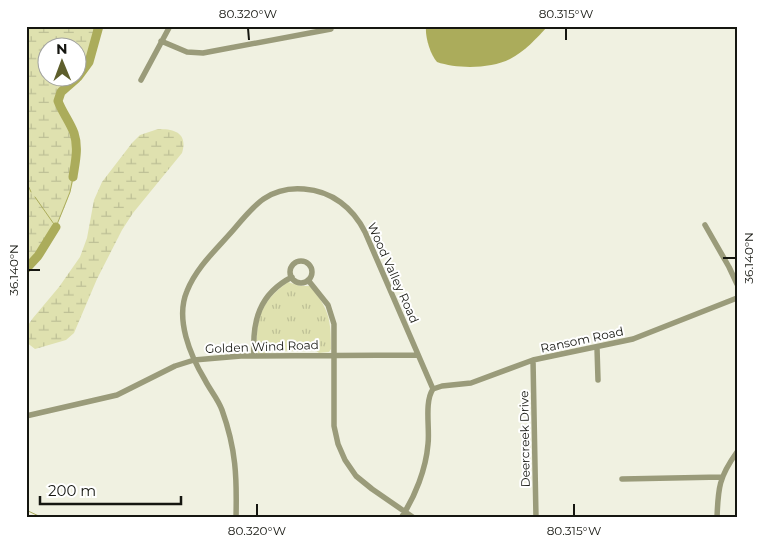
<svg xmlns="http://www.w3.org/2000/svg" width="763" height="544" font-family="Montserrat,sans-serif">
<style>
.wetland{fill:url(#wetland-marsh)}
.park{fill:url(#park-tufts)}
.water{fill:#abac5b}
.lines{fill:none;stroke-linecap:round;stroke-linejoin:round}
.stream{stroke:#abac5b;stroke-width:1}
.river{stroke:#abac5b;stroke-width:9}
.street{stroke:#9a9b7a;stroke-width:5.5}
.ticks{fill:none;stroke:#151610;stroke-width:2}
.labels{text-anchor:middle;stroke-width:4;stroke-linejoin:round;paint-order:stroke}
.street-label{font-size:12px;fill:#151610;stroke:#fff}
.neatline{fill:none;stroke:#151610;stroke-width:2}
.ticks-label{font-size:12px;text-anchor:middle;fill:#151610}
</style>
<defs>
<pattern id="wetland-marsh" width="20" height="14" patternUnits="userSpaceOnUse" patternTransform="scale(1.25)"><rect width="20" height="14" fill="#dfe1af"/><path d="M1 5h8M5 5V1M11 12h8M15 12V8" fill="none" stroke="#bec096"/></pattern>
<pattern id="park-tufts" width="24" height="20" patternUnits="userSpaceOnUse" patternTransform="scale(1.25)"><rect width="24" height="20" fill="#dfe1af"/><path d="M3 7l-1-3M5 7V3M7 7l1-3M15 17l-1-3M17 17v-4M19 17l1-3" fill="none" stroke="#bec096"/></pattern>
</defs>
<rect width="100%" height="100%" fill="#f0f1e1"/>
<!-- wetland -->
<path class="wetland" d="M26 26H99L89 62 78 77V48H48V78H77L61 92 58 101C62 114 73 125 76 139 84 179 53 241 26 269Z
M158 129C175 129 188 133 182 153L133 213 122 230 97 279 74 333 66 340 35 349 26 342V328L33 318 59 287 80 257 87 238 94 200 102 182 132 143 140 135Z"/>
<!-- park -->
<path class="park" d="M288 282 300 286H310C329 309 331 319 331 349L329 352 319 353 315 350 272 351C267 354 262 356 257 352 256 319 260 302 288 282Z"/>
<!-- water -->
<path class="water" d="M426 26H548C537 38 524 52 510 59 490 69 457 69 437 62 430 54 425 37 426 26Z"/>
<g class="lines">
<!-- stream -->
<path class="stream" d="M547 27 558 26
M26 181 31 192
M35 197 56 227
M56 227 70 192 73 177
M26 510 43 518"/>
<!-- river -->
<path class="river" d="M78 77 89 62 99 26
M73 177C75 163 79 148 74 133 70 122 62 112 58 101L61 92 77 78
M26 269 38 256 56 227"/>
<!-- street -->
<path class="street" d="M161 41 187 52 203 53 331 29V26
M141 80 170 26
M705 225 729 267 737 284
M290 272a11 11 0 1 1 22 0a11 11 0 1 1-22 0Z
M308 280 328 305 334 324V426L338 444 345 460 356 476 372 489 414 518
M597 348 598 380
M254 356C252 321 259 294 292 277
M533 360 536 518
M26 416 117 395 175 366 194 360 241 356 418 355
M622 479 722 477
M236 518C237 477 236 449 222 410 218 399 210 390 205 380 190 355 175 319 187 291 197 266 218 248 235 228 254 205 270 186 304 189 332 191 353 208 365 232L433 389
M401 518C415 497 426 469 428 444 430 429 424 402 433 389L442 386 471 383 533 360 633 339 737 298
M717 518C718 488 719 477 737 452"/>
</g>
<!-- ticks -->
<path class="ticks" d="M248 28 249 40M566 28V40M723 258H736M28 270H40M257 504V516M574 504V516"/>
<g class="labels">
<!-- street labels -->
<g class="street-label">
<text transform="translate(393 273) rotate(66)" y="4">Wood Valley Road</text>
<text transform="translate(582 340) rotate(-12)" y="4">Ransom Road</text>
<text transform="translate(262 347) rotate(-2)" y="4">Golden Wind Road</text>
<text transform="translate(525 439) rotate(-91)" y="4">Deercreek Drive</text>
</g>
</g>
<!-- border -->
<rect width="763" height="544" fill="none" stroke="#ffffff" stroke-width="55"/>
<!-- north arrow -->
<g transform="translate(62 62) rotate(359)"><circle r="24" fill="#ffffff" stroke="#a1a29f"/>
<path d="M0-4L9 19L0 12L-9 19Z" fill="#5e5f2c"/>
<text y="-8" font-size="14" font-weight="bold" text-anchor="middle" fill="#151610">N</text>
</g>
<!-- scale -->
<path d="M40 496v8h141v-8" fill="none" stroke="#151610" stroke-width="2.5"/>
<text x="48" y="496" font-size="15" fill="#151610" stroke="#ffffff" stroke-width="4" paint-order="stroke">200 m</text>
<rect x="28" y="28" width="708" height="488" class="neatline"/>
<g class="ticks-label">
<text x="248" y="18">80.320°W</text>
<text x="566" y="18">80.315°W</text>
<text transform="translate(749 258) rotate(-90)" y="4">36.140°N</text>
<text transform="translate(14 270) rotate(-90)" y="4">36.140°N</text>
<text x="257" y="535">80.320°W</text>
<text x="574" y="535">80.315°W</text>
</g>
</svg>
